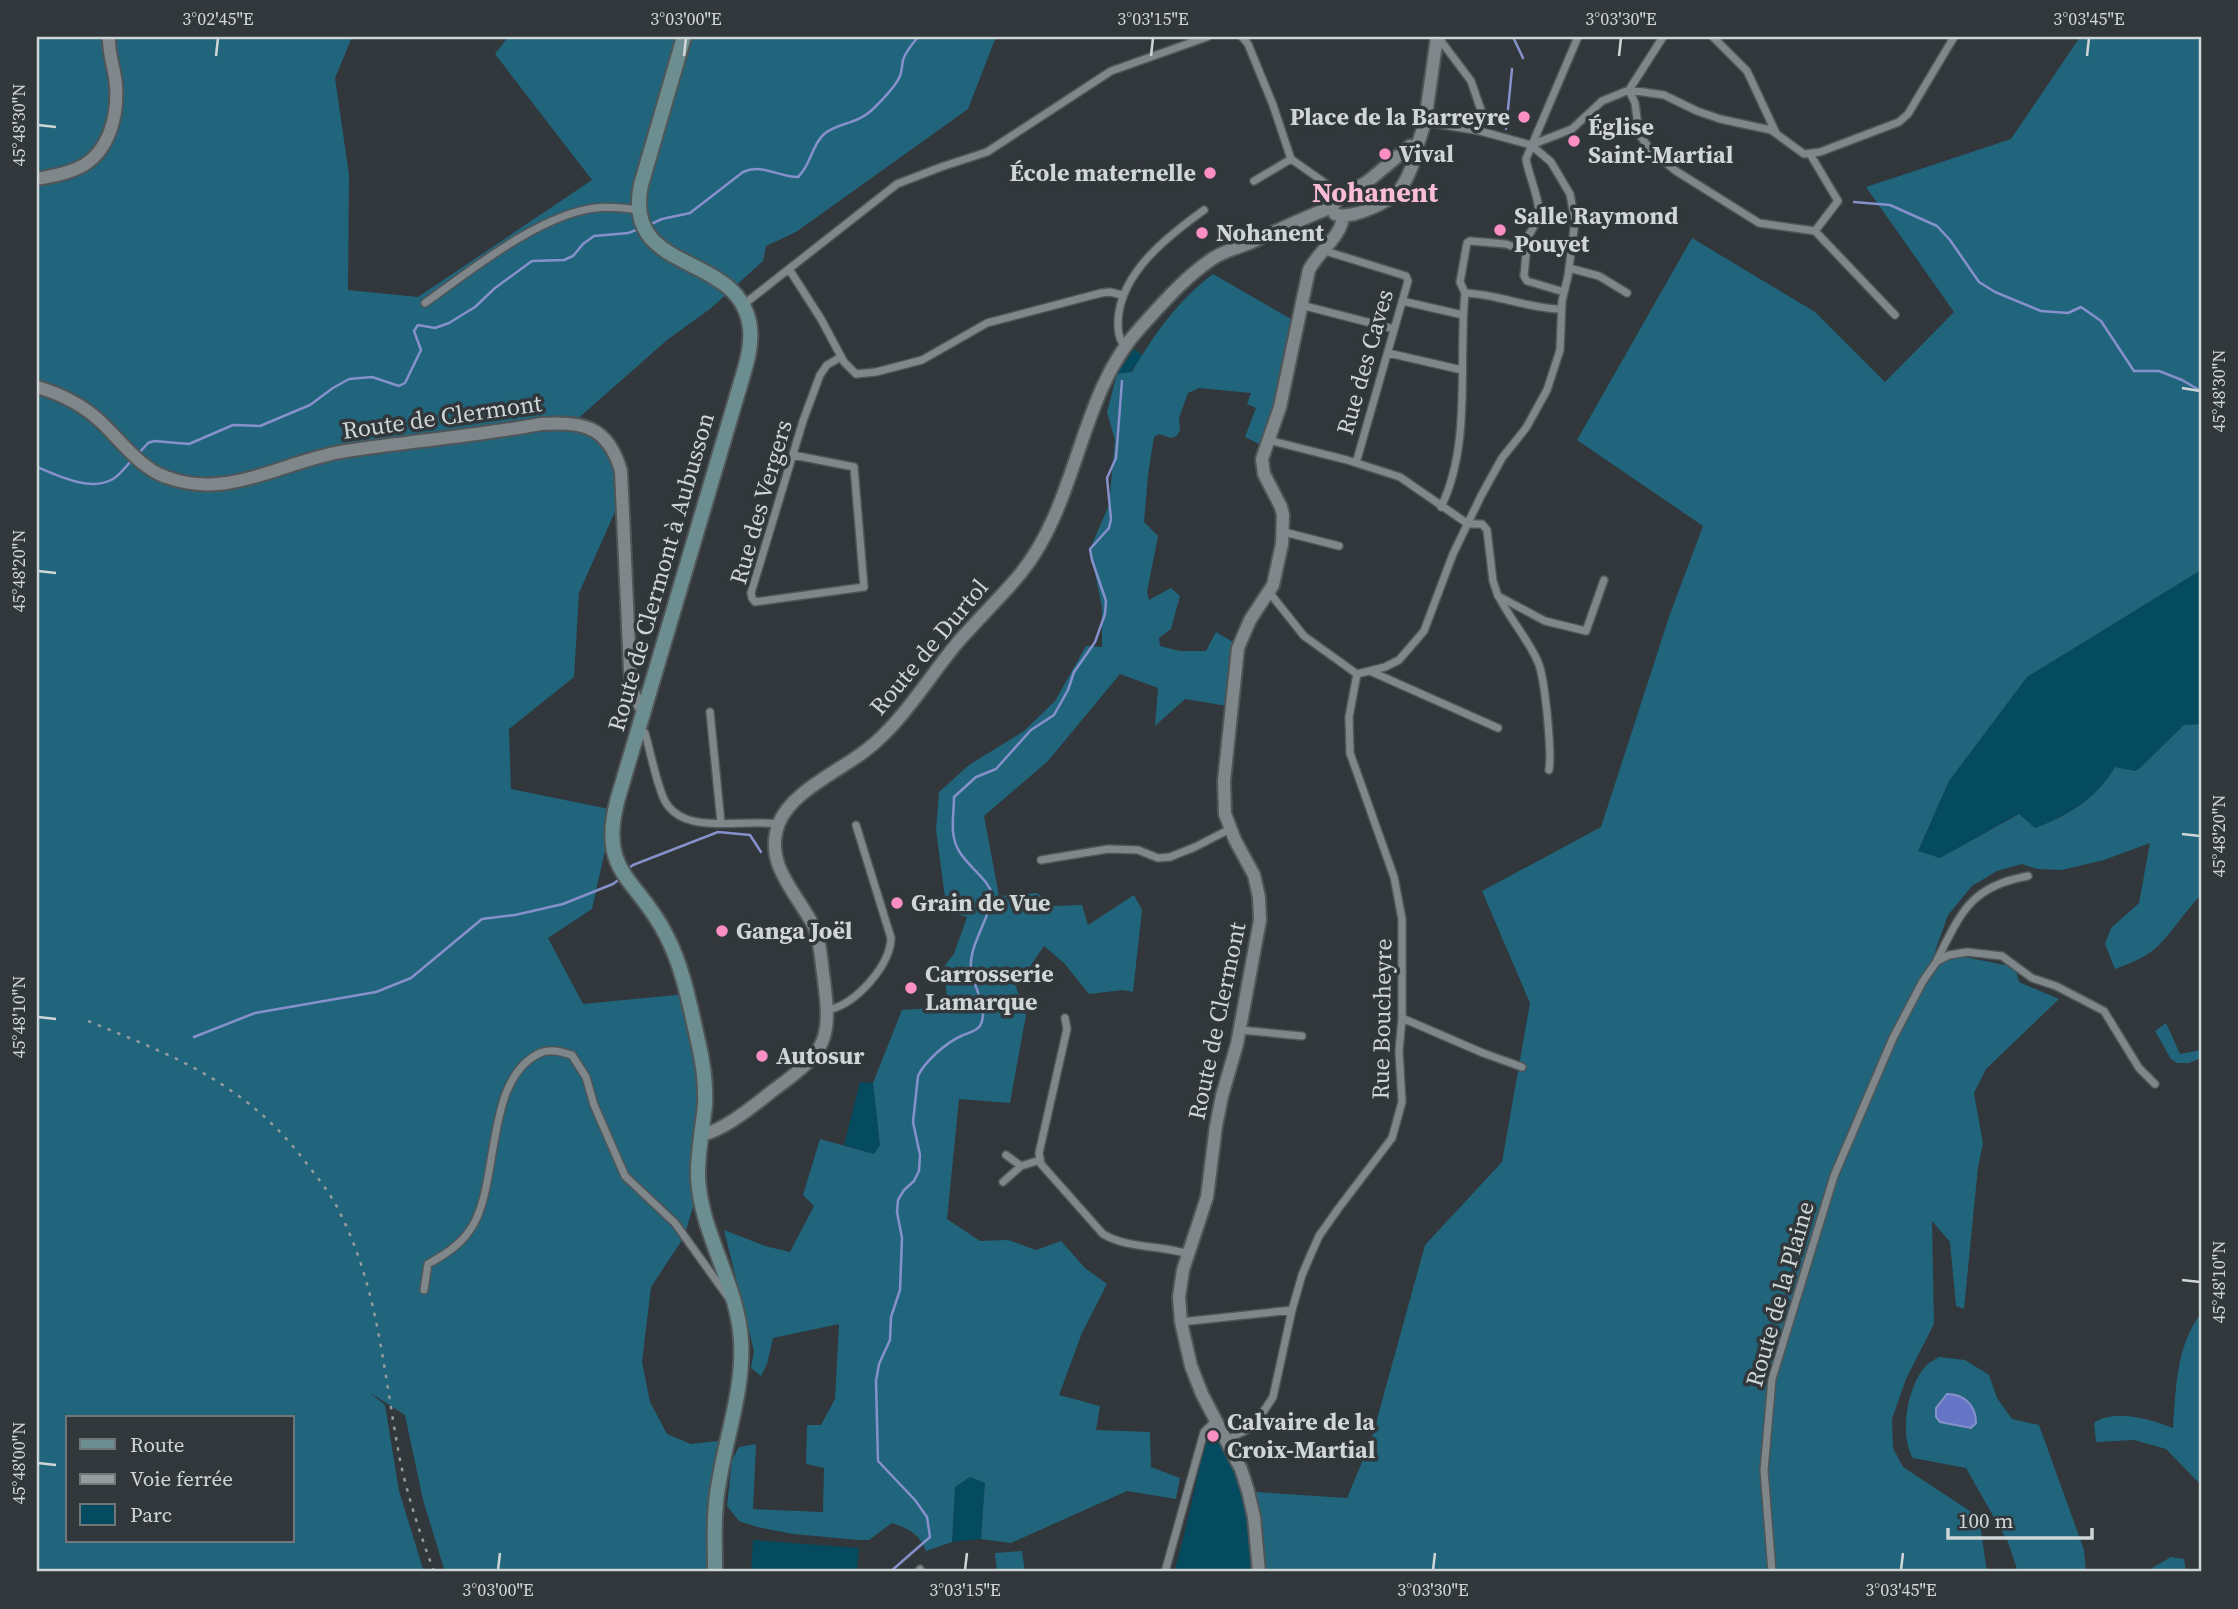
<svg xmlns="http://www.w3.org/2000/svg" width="2238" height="1609" font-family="'Source Serif 4',serif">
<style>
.green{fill:#044b60}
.forest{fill:#20657c;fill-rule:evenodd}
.water{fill:#6674c6;stroke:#8691cb;stroke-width:2}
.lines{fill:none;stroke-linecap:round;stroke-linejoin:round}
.stream{stroke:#8691cb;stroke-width:2.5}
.minor-casing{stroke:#505657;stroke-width:10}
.tertiary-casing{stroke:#505657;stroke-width:16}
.secondary-casing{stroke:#505657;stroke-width:18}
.minor{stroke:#7f878a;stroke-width:7}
.tertiary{stroke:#7f878a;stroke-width:12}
.secondary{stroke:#6c8e91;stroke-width:14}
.rail{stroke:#969b9d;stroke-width:2.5;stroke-dasharray:3.5 7;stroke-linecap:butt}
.ticks{fill:none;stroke:#d0d5d6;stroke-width:2.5}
.poi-dot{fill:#fb8fc3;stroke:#31373a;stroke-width:2.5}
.labels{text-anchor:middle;stroke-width:7;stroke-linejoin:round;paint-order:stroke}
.poi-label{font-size:24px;font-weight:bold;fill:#d0d5d6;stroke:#31373a;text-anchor:start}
.street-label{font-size:24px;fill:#d0d5d6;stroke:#31373a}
.quarter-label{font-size:28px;font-weight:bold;fill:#fabcd7;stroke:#31373a}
.neatline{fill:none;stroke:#d0d5d6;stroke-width:2.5}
.ticks-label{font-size:18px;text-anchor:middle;fill:#d0d5d6}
</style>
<rect width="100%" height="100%" fill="#31373a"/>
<!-- green -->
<path class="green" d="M1134 349 1142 355 1131 372 1117 374Z
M2201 570V724L2184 725 2140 768 2135 771 2115 767C2097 798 2068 815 2035 828L2018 814 1940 858 1918 852 1949 781 2027 677Z
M860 1082 873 1083 880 1145 874 1154 844 1145Z
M1209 1434H1218L1245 1495 1251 1531 1254 1572H1174C1188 1526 1195 1479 1209 1434Z
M970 1477 985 1482 981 1539 952 1542 955 1487Z
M753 1540 859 1548 857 1572H751Z"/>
<!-- forest -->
<path class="forest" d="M37 37H352L335 78 349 175 348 290 418 297 592 180 495 54 508 37H996L968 109 796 232 766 246 763 261 710 309 667 340 573 423 615 450 621 498 579 593 574 677 509 729 511 789 614 810 592 909 548 938 583 1004 686 994 705 1073 698 1190 684 1237 651 1287 642 1362 650 1402 667 1434 691 1444 718 1441 707 1507 710 1572H445L423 1500 405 1415 369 1392 385 1405 399 1491 424 1572H37ZM68 1418H292V1541H68Z
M2080 37H2201V570L2027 677 1949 781 1918 851 1940 858 2019 814 2035 828C2068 816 2097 798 2115 767L2135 771 2140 768 2184 725 2201 724V895C2185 911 2174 930 2158 946 2147 957 2129 964 2115 969L2105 944 2111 928 2139 903 2150 843 2104 860 2062 870 2037 869 2022 864 1997 871 1972 886 1948 915 1935 951 2015 967 2019 982 2059 999 1986 1069 1974 1093 1983 1144 1978 1167 1964 1309 1956 1306 1950 1242 1932 1221 1934 1324 1906 1379 1892 1419 1893 1448 1903 1467 1979 1517 1987 1572H1263L1256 1492 1347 1498 1371 1441 1425 1245 1502 1162 1530 1003 1482 891 1601 827 1670 614 1703 526 1577 440 1692 238 1815 312 1885 382 1954 312 1866 187 2011 139Z
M1213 274 1291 319 1276 399 1259 444 1245 437 1256 408 1247 404 1251 393 1199 388 1188 393 1179 418 1180 430 1177 436 1171 438 1159 434 1154 437 1148 475 1144 522 1158 536 1147 592 1149 600 1171 588 1180 596 1171 629 1159 638 1160 646 1180 651H1206L1216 632 1233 642 1227 706 1185 699 1155 726 1158 688 1120 674 1048 761 984 816 999 896 1037 893 1053 906 1082 905 1088 925 1134 895 1142 910 1133 992 1123 990 1089 994 1064 963 1044 946 1016 987 1026 1015 1010 1103 959 1099 947 1219 980 1241 1008 1240 1036 1250 1061 1241 1085 1268 1107 1284 1082 1333 1059 1395 1100 1406 1096 1430 1150 1432 1151 1467 1180 1478 1176 1499 1127 1491 1011 1543 981 1539 985 1483 970 1477 955 1487 952 1542 926 1551C919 1533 909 1529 892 1523L869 1540H859L793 1534 757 1527 739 1521 727 1506 732 1460 739 1447 756 1444 753 1509 823 1512 824 1468 806 1464 807 1425H821L835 1399 839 1324 773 1338 767 1364 761 1376 751 1368 754 1351 724 1230 765 1246 790 1252 814 1206 803 1195 820 1139 874 1154 880 1145 873 1083 902 1010 947 1007 945 965 954 954 967 917 947 912 936 830 939 792 969 765 1024 731 1055 701 1086 646 1102 647V607L1090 549 1109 505 1115 440 1107 412 1117 374 1132 372C1153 336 1178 300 1213 274Z
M2166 1023 2180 1054 2201 1050V1058L2189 1063H2177L2171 1059 2155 1031Z
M2201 1313V1485L2166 1449 2134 1440 2096 1442 2094 1423C2114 1408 2152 1420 2173 1428 2176 1387 2176 1347 2201 1313Z
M1939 1357 1965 1360 1989 1375 1997 1398 2012 1419 2039 1425 2084 1550 2086 1572H2018L2008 1542 1966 1468 1913 1458C1899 1436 1907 1387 1925 1367 1928 1363 1934 1360 1939 1357Z
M1022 1551 1025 1572H997L995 1553Z
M2171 1557 2184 1559 2186 1572H2145Z"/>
<!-- water -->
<path class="water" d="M1947 1394C1965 1394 1976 1406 1976 1423L1971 1428 1940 1422 1936 1417V1408Z"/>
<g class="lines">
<!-- stream -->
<path class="stream" d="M1513 37 1523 58
M1506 129 1512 69
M1854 202 1890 205 1937 226 1950 240 1979 282 1995 292 2041 311 2068 313 2081 307 2101 321 2134 371H2159L2182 380 2201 391
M649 225 662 219 690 213 743 172C762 163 778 177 798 177 811 165 811 147 823 135 835 123 856 125 872 110 881 101 895 88 900 76 902 71 902 65 903 60 906 51 912 44 918 37
M138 454 148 443 154 441 189 444 233 425 260 426 310 405 333 388 349 379 372 377 399 386 405 383 421 350 414 331 418 325 435 328 449 323 475 307 495 288 532 261 564 260 573 256 583 244 594 236 628 233 639 229
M37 467C58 476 91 492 113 479 121 474 127 465 133 459
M629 868 633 865 718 832 750 835 761 852
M194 1037 255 1013 376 992 411 978 482 919 515 915 563 904 613 884 617 881
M890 1572 930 1537 927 1517 915 1500 878 1461 876 1381 879 1364 890 1340 891 1317 900 1290 902 1238 897 1212 898 1200 904 1190 914 1181 919 1171 920 1155 913 1122 918 1076C925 1061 946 1043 961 1036 968 1033 975 1032 980 1026 990 1008 972 986 971 968 969 946 989 918 993 896 987 877 969 868 959 851 949 834 954 816 954 797L976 777 996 769 1031 730 1054 715 1068 690 1074 672 1095 642 1105 614 1106 601 1092 560 1090 549 1109 528 1111 519 1107 478 1116 458 1122 381"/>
<defs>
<path id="minor" d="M1242 37 1248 44 1273 105 1291 159 1328 185 1339 198
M1663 37 1629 90 1635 103 1639 134 1649 148 1660 158 1676 171 1759 223 1815 231 1895 315
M1713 37 1747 71 1776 133
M1425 122 1480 131 1482 113 1471 81 1438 37
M1531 145 1572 129 1602 101 1629 90 1664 95 1697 111 1720 119 1771 130 1804 154 1820 152 1899 122 1908 114 1954 37
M1810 154 1838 201 1815 231
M1254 181 1291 159
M1522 247 1526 255 1524 276 1527 281 1564 292
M1322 250 1406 276 1408 281 1356 463
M1569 268 1599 276 1627 293
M789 269 821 319 844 362 856 374 876 372 922 360 987 323 1101 293 1110 292 1122 295
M1465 293 1460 282 1467 243 1470 241 1506 244 1517 248 1522 247C1526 238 1535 227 1538 218 1543 207 1528 174 1526 159L1578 37
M1402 301 1463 315
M425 303C470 271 539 215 595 208 610 206 625 208 639 210
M743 305 897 184 941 167 987 152 1111 71 1207 37
M1301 305 1394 329
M1124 345C1118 338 1118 329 1118 320 1121 272 1168 236 1204 210
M1388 353 1462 370
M1268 440 1347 460 1400 477 1468 524H1482L1487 530 1493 581 1498 596 1545 621 1586 631 1604 580
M793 455 854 467 864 587 755 602 752 598 751 593 803 421 820 375 827 365 841 357
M1441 507C1472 444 1458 362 1465 293 1498 294 1529 309 1561 309
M1284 532 1339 546
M1269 592 1304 636 1357 674
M1499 597C1510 619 1528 639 1538 662 1545 678 1552 752 1549 770
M1372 672 1498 728
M1357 674 1385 667 1399 660 1424 631 1453 554 1481 496 1502 458 1526 428 1547 390 1560 350 1562 301 1568 276 1575 221 1570 194 1551 162 1531 145 1480 131
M710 712 721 823
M639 730 645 733C651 754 655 777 663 797 680 838 743 818 778 824
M1041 860 1108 849 1138 850 1158 858 1170 857 1195 847 1230 829
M1937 960C1961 912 1971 886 2028 876
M828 1010C856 1004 890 966 891 938L856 825
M1065 1018 1067 1029 1039 1153 1041 1164 1103 1234C1128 1249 1161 1245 1188 1254
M1402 1018 1483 1053 1522 1067
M1240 1030 1302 1036
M1006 1155 1021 1166
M1003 1182 1021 1166 1040 1160
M424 1290 428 1264C444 1255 459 1246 470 1230 501 1186 483 1079 540 1053 550 1048 562 1052 572 1055L586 1077 594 1105 625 1176 675 1223 728 1297
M1181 1322 1292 1310
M1227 1440 1254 1426 1273 1397 1292 1310 1302 1275 1311 1254 1319 1236 1338 1209 1392 1138 1402 1102 1399 1051 1402 1018V919L1394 877 1350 753 1349 717 1357 674
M920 1569 921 1572
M1165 1572 1204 1432 1216 1420
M1772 1572 1764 1470 1772 1379 1834 1176 1893 1038 1923 981 1937 961 1949 955 1967 952 2002 956 2032 978 2056 986 2104 1011 2139 1068 2155 1084"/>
<path id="tertiary" d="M37 179C53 176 70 173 84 165 110 149 118 114 116 86 115 69 108 53 109 37
M1332 207 1339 198 1367 182 1410 146 1417 147
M1335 214C1350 221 1392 201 1401 188 1409 177 1413 163 1418 151L1417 147 1425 122 1437 37
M37 387C61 394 83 405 101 422 121 441 140 468 166 477 230 501 284 460 346 451 411 441 476 436 541 424 583 421 608 426 621 471L630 670 633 694 644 712
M702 1135C728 1128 754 1105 775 1089 829 1050 832 1038 823 973 821 958 820 939 813 925 796 892 763 863 779 823 791 792 839 771 865 751 902 723 928 678 958 642 978 619 1001 597 1021 573 1079 501 1079 394 1140 328 1162 304 1185 277 1212 259 1225 250 1238 248 1252 242 1279 230 1305 217 1332 207
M1259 1572 1254 1517 1248 1491 1241 1469 1202 1394 1191 1366 1181 1322 1179 1297 1183 1270 1207 1197 1216 1126 1222 1096 1237 1044 1260 920 1259 897 1254 875 1235 840 1225 814 1224 781 1238 648 1250 620 1273 585 1282 544 1283 515 1281 507 1264 474 1262 459 1280 407 1309 270C1318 252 1341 237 1343 217"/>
<path id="secondary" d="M684 37 641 185C622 277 741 250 750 328 752 347 746 365 741 382L618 798C597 874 638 878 666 935 683 967 690 1006 698 1041 703 1062 706 1083 705 1104 703 1128 697 1154 698 1178 701 1234 738 1285 741 1341 744 1388 726 1437 719 1482 713 1512 715 1542 715 1572"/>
</defs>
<!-- minor casing -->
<use href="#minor" class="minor-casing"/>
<!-- tertiary casing -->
<use href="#tertiary" class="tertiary-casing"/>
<!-- secondary casing -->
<use href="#secondary" class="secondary-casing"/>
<!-- minor -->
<use href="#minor" class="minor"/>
<!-- tertiary -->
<use href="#tertiary" class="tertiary"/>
<!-- secondary -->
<use href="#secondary" class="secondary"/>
<!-- rail -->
<path class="rail" d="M88 1021C139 1042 190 1061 236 1094 263 1113 287 1137 307 1164 319 1180 332 1195 340 1213 379 1290 384 1377 400 1460 408 1498 421 1536 434 1572"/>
</g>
<!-- ticks -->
<path class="ticks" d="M216 56 218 38M684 56 686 38M1151 56 1153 38M1619 56 1621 38M2087 56 2089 38M38 125 56 127M2182 388 2200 391M38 571 56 573M2182 834 2200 836M38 1017 56 1019M2182 1280 2200 1282M38 1463 56 1465M498 1570 500 1553M965 1570 967 1553M1433 1570 1435 1553M1901 1570 1903 1553"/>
<!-- markers -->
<g class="poi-dot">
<circle cx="1524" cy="117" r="7"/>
<circle cx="1574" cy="141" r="7"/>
<circle cx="1385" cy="154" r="7"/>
<circle cx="1210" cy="173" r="7"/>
<circle cx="1500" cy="230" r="7"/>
<circle cx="1202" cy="233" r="7"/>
<circle cx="897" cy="903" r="7"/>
<circle cx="722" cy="931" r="7"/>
<circle cx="911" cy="988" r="7"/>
<circle cx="762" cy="1056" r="7"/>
<circle cx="1213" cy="1436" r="7"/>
</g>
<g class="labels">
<!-- poi labels -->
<g class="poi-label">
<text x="1510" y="125" text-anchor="end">Place de la Barreyre</text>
<text x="1588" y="135">Église<tspan x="1588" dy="28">Saint-Martial</tspan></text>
<text x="1399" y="162">Vival</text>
<text x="1196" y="181" text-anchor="end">École maternelle</text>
<text x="1514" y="224">Salle Raymond<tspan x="1514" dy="28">Pouyet</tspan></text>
<text x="1216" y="241">Nohanent</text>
<text x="911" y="911">Grain de Vue</text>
<text x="736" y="939">Ganga Joël</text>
<text x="925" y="982">Carrosserie<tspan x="925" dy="28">Lamarque</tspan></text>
<text x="776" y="1064">Autosur</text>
<text x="1227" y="1430">Calvaire de la<tspan x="1227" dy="28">Croix-Martial</tspan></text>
</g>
<!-- street labels -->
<g class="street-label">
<text transform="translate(1365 362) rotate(-74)" y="8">Rue des Caves</text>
<text transform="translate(442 417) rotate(-8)" y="8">Route de Clermont</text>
<text transform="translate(761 502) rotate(-74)" y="8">Rue des Vergers</text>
<text transform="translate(661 572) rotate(-74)" y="8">Route de Clermont à Aubusson</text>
<text transform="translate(929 647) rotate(-50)" y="8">Route de Durtol</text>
<text transform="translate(1382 1019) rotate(-89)" y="8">Rue Boucheyre</text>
<text transform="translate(1217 1021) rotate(-78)" y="8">Route de Clermont</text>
<text transform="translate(1780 1294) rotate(-74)" y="8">Route de la Plaine</text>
</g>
<!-- quarter labels -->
<g class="quarter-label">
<text x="1375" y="202">Nohanent</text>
</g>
</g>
<!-- border -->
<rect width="2238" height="1609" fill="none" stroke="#31373a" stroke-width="77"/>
<!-- legend -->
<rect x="66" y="1416" width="228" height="126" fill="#31373a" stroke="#717678" stroke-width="2"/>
<rect x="80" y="1439" width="35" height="10" fill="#6c8e91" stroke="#717678" stroke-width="2"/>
<text x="130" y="1452" font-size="21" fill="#d0d5d6">Route</text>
<rect x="80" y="1474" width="35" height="10" fill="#969b9d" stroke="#717678" stroke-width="2"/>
<text x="130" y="1486" font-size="21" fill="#d0d5d6">Voie ferrée</text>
<rect x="80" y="1504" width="35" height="21" fill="#044b60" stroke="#717678" stroke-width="2"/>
<text x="130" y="1522" font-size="21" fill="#d0d5d6">Parc</text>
<!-- scale -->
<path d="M1948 1528v10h144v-10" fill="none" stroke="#d0d5d6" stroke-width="3.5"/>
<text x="1958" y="1528" font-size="21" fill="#d0d5d6" stroke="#31373a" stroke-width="5" paint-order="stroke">100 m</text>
<rect x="38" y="38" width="2162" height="1532" class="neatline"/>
<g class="ticks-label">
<text x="218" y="25">3°02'45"E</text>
<text x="686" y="25">3°03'00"E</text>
<text x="1153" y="25">3°03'15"E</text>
<text x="1621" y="25">3°03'30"E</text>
<text x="2089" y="25">3°03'45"E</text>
<text transform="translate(19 125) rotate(-90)" y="6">45°48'30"N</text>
<text transform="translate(2219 391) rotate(-90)" y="6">45°48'30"N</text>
<text transform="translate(19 571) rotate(-90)" y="6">45°48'20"N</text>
<text transform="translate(2219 836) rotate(-90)" y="6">45°48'20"N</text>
<text transform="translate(19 1017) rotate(-90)" y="6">45°48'10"N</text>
<text transform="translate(2219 1282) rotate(-90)" y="6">45°48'10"N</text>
<text transform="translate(19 1463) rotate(-90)" y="6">45°48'00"N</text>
<text x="498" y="1596">3°03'00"E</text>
<text x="965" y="1596">3°03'15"E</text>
<text x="1433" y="1596">3°03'30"E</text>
<text x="1901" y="1596">3°03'45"E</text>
</g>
</svg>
